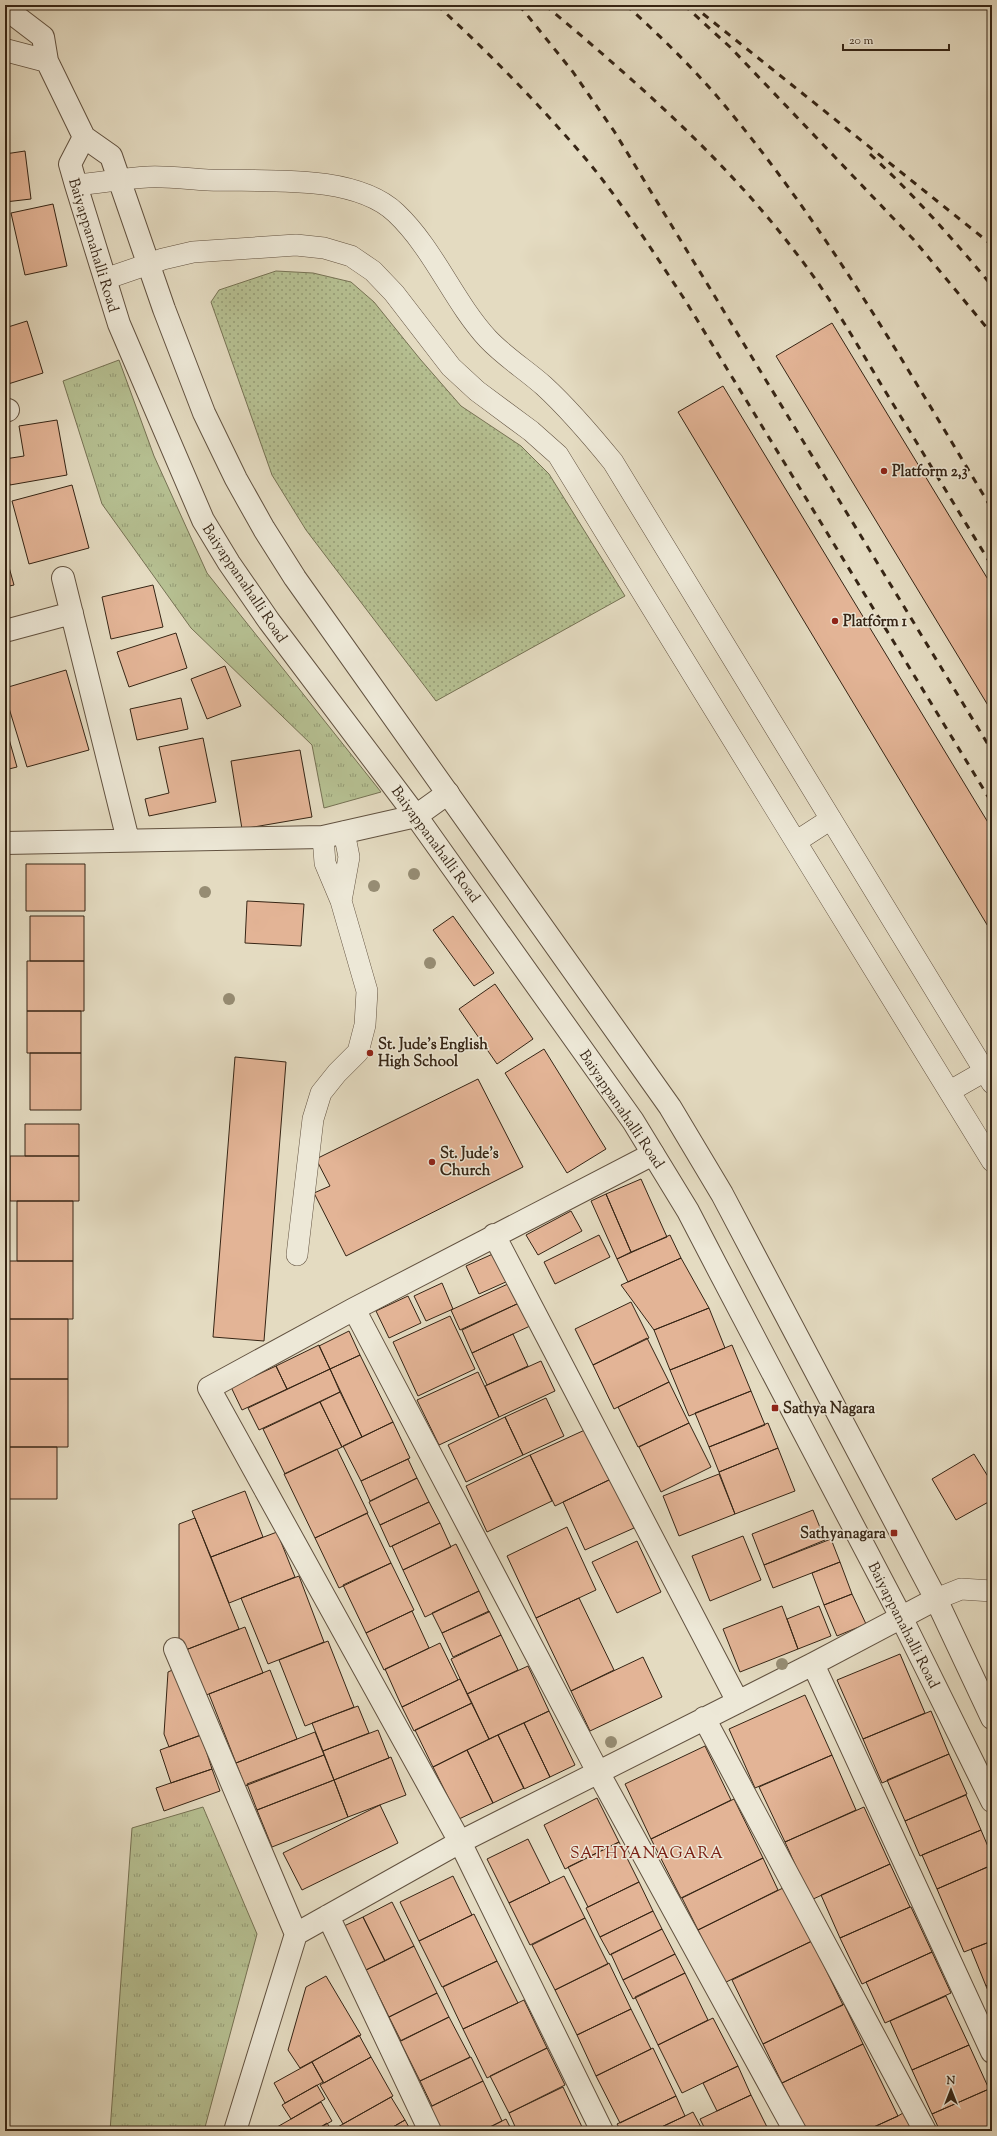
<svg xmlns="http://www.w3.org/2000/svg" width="997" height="2136" font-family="'Sorts Mill Goudy',serif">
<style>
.grass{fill:url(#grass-dots);stroke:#767254}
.park{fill:url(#park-tufts);stroke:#767254}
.building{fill:#e3b496;stroke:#362515}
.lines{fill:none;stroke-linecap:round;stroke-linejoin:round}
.service-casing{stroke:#625240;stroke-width:22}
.minor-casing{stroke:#625240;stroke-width:24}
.tertiary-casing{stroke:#625240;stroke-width:24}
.service{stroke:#ede8d7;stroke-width:21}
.minor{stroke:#ede8d7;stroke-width:22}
.tertiary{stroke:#ede8d7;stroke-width:22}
.rail{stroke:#362515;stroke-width:3;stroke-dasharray:7 7;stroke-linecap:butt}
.tree{fill:#968c73}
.poi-dot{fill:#8f2418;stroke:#ede8d7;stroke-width:1.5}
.labels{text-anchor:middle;stroke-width:3;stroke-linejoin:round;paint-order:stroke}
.street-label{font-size:15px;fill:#362515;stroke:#ede8d7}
.poi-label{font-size:15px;font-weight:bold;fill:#362515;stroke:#ede8d7;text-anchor:start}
.neighbourhood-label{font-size:16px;letter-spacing:1px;fill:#7a1f14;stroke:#ede8d7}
</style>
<defs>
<pattern id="grass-dots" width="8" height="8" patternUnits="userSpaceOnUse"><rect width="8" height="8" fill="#b6c092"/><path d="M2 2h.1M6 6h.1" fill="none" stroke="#959c76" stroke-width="1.8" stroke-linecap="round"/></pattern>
<pattern id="park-tufts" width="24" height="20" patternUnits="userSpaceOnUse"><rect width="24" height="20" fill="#b6c092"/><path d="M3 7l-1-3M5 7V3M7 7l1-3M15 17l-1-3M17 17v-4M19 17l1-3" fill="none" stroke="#959c76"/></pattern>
</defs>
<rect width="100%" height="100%" fill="#e4dbc1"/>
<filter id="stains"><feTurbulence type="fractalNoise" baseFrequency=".005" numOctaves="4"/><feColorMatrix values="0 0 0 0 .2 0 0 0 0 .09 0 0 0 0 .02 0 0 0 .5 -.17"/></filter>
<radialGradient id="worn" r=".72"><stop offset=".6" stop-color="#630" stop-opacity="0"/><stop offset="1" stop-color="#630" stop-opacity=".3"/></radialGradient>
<!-- grass -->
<path class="grass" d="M276 271 313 273 351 282 374 302 420 359 461 406 521 446 549 474 625 596 436 701 306 530 272 475 211 302 219 290Z"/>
<!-- park -->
<path class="park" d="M119 360 154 456 207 573 381 792 324 808 312 745 191 628 102 504 63 381Z
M203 1807 257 1934 204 2131H110L132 1828Z"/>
<!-- building -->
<path class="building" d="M25 151 31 199 5 202V154Z
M53 204 67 266 25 275 11 213Z
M27 321 43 373 5 385V328Z
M832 323 992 586V712L776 356Z
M723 386 992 829V933L678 412Z
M57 420 67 475 10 485 5 459 24 456 19 426Z
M72 485 89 548 29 564 12 501Z
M5 553 14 585 5 587Z
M153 585 163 627 111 639 102 597Z
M176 633 187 668 129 687 117 652Z
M225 666 241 706 207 719 191 679Z
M66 670 89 750 27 767 5 695V688Z
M181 698 188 729 137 740 130 709Z
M5 725 17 767 5 770Z
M203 738 216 802 149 816 145 799 169 793 159 747Z
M300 750 312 817 242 829 231 761Z
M26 864H85V911H26Z
M247 901 304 904 301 946 245 943Z
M30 916H84V961H30Z
M453 916 494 973 474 986 433 930Z
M27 961H84V1011H27Z
M495 984 533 1039 497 1064 459 1009Z
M27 1011H81V1053H27Z
M544 1049 606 1149 567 1173 505 1073Z
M30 1053H81V1110H30Z
M235 1057 286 1062 264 1341 213 1337Z
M478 1079 523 1167 346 1256 314 1193 330 1186 316 1159Z
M25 1124H79V1156H25Z
M10 1156H79V1201H10Z
M641 1179 667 1237 631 1252 606 1194Z
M606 1194 631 1252 617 1259 591 1201Z
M17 1201H73V1261H17Z
M571 1211 582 1231 538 1255 526 1235Z
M599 1235 610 1257 555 1284 544 1262Z
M670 1235 681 1258 628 1282 617 1259Z
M495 1253 508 1281 479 1294 466 1266Z
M681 1258 709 1308 654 1330 621 1285Z
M5 1261H73V1319H5Z
M442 1283 453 1309 426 1321 414 1296Z
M510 1283 519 1303 460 1330 451 1310Z
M408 1296 421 1323 389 1338 376 1311Z
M631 1302 649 1338 593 1365 575 1329Z
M519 1303 530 1326 472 1353 462 1330Z
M709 1308 725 1348 670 1370 654 1330Z
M450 1316 475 1369 418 1396 393 1342Z
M5 1319H68V1379H5Z
M349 1331 360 1355 330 1369 319 1346Z
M513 1334 528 1366 487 1385 472 1353Z
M647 1338 669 1382 614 1409 593 1365Z
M319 1345 330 1369 287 1389 276 1366Z
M732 1345 751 1391 689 1416 670 1370Z
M360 1355 393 1422 362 1437 330 1369Z
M541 1361 555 1391 499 1417 485 1386Z
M276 1366 287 1389 242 1410 231 1387Z
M330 1369 340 1392 259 1430 248 1408Z
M478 1372 499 1417 439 1445 417 1400Z
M5 1379H68V1447H5Z
M669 1382 689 1423 638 1447 618 1407Z
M751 1391 765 1425 709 1447 695 1413Z
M340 1392 362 1437 342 1447 320 1402Z
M546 1398 564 1436 523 1455 505 1417Z
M320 1402 342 1447 285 1474 263 1429Z
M505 1417 523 1455 466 1482 448 1445Z
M393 1422 410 1458 361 1481 343 1446Z
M689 1423 711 1467 661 1492 639 1447Z
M768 1423 778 1448 719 1472 709 1447Z
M587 1429 611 1479 555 1506 530 1455Z
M5 1447H57V1499H5Z
M778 1448 795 1491 735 1514 719 1472Z
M337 1449 368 1513 315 1538 284 1474Z
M974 1454 992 1483V1500L956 1520 932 1479Z
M530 1455 552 1501 487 1532 466 1486Z
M408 1459 417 1478 370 1501 361 1481Z
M719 1474 735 1514 679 1536 663 1496Z
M417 1478 429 1502 380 1525 369 1502Z
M611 1479 634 1528 585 1550 563 1502Z
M245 1491 263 1537 211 1557 192 1511Z
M429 1502 440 1523 390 1547 380 1525Z
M813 1510 825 1540 764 1565 752 1534Z
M367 1513 391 1563 339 1588 315 1538Z
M195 1518 239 1629 183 1651 179 1640V1524Z
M440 1523 451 1547 403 1570 392 1546Z
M567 1527 596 1590 536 1618 507 1556Z
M277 1532 295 1577 229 1603 211 1557Z
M743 1536 761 1580 710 1601 692 1556Z
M831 1539 840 1562 773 1588 764 1565Z
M637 1541 661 1592 617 1613 592 1562Z
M456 1544 479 1591 425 1617 403 1570Z
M840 1562 852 1594 824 1605 812 1573Z
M391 1563 414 1610 366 1633 343 1585Z
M299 1576 324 1642 268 1664 241 1598Z
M479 1591 489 1612 442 1633 432 1613Z
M852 1594 866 1624 837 1636 824 1605Z
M579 1598 614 1670 571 1691 536 1618Z
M782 1606 798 1649 740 1672 723 1629Z
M819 1606 831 1636 798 1649 787 1619Z
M412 1611 429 1648 384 1670 366 1633Z
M489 1611 501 1635 453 1657 442 1633Z
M245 1627 263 1673 201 1697 183 1651Z
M501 1635 518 1670 467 1694 451 1659Z
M328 1641 354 1707 305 1726 279 1660Z
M440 1643 458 1680 402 1707 385 1669Z
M900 1654 925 1713 863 1739 837 1680Z
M643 1657 662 1697 590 1731 571 1691Z
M528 1666 549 1711 489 1739 467 1694Z
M177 1668 201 1735 169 1747 164 1734 168 1672Z
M270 1670 297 1739 236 1763 209 1694Z
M460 1679 472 1703 414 1731 402 1707Z
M805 1695 832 1755 755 1788 729 1729Z
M472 1703 489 1739 433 1767 415 1730Z
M358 1706 369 1733 323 1751 312 1723Z
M549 1711 575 1765 550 1777 524 1723Z
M931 1711 949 1754 882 1783 863 1739Z
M524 1723 550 1777 524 1789 498 1735Z
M378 1730 389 1758 334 1780 323 1751Z
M315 1732 324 1755 245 1786 236 1763Z
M201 1735 212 1769 171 1783 160 1750Z
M498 1735 524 1788 493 1803 467 1750Z
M705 1746 731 1800 651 1839 625 1784Z
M467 1750 493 1803 459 1819 433 1767Z
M949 1754 967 1794 905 1821 887 1780Z
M324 1755 334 1780 257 1810 247 1784Z
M832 1755 856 1810 785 1842 759 1787Z
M391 1757 406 1795 348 1817 334 1780Z
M212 1769 220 1791 164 1811 156 1788Z
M334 1780 348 1817 272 1847 257 1810Z
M966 1795 981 1830 920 1856 905 1821Z
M597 1798 619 1842 565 1869 544 1825Z
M734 1799 763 1858 681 1898 651 1839Z
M380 1805 398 1843 302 1890 283 1853Z
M864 1807 890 1864 811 1900 785 1842Z
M981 1830 992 1856V1865L937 1889 922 1855Z
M528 1839 550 1883 509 1903 487 1859Z
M619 1842 639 1882 588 1907 568 1867Z
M763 1858 778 1890 698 1930 682 1898Z
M890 1864 910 1907 840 1938 821 1895Z
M992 1865V1941L964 1952 937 1889Z
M453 1876 472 1915 419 1941 400 1902Z
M564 1876 585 1918 530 1945 509 1903Z
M639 1882 653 1911 600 1937 586 1908Z
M785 1887 812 1941 724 1983 698 1930Z
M392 1902 414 1946 385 1961 363 1917Z
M910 1907H911L932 1952 862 1984 840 1938Z
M653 1911 662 1929 610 1955 600 1937Z
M474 1914 497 1961 442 1987 419 1941Z
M363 1917 385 1961 366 1970 344 1926Z
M585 1918 608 1964 555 1990 532 1945Z
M662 1929 675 1954 623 1980 611 1954Z
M812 1941 843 2005 763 2044 732 1980Z
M992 1941V1984L986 1986 971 1949Z
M414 1946 437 1993 389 2017 366 1970Z
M932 1952 951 1993 885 2023 866 1982Z
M675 1954 685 1973 633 1999 623 1980Z
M497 1961 518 2003 463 2029 443 1987Z
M609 1963 631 2009 577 2035 555 1990Z
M685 1973 708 2020 658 2045 635 1997Z
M326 1976 361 2035 300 2068 288 2050 306 1987Z
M992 1984V2000L986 1986Z
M437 1993 449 2017 401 2041 389 2017Z
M946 1996 969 2045 912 2070 890 2021Z
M524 2000 547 2048 487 2078 463 2029Z
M844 2004 863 2044 782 2083 763 2044Z
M631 2009 651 2049 596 2076 577 2035Z
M449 2017 470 2057 420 2081 400 2041Z
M713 2018 738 2066 682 2093 658 2045Z
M359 2035 371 2057 324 2083 312 2062Z
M863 2044 898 2116 865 2131H806L782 2083Z
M969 2045 989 2089 932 2114 912 2070Z
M547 2048 565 2085 509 2113 490 2076Z
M653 2048 676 2096 620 2123 596 2076Z
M371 2057 393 2096 343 2124 320 2085Z
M471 2057 483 2081 432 2106 420 2081Z
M312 2062 323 2082 285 2103 274 2083Z
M738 2066 751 2095 717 2111 703 2083Z
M483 2081 502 2121 482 2131H442L430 2107Z
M317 2085 325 2099 291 2119 282 2105Z
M563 2087 583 2129 578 2131H517L509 2113Z
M989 2089 992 2096V2131H940L932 2114Z
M751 2095 769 2131H706L700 2119Z
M676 2096 685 2116 653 2131H621L617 2124Z
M391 2097 405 2120 386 2131H338L336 2128Z
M321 2102 332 2121 314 2131H270Z
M908 2110 918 2131H865L898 2116Z
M693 2112 703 2131H653L685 2116Z
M506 2119 512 2131H482Z
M405 2120 411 2131H386Z
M327 2123 332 2131H314Z"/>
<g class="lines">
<defs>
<path id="service" d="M76 185C100 183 124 178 148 177 168 176 188 179 208 180 263 182 354 173 396 213 434 249 453 301 488 339 505 357 526 370 544 386 569 409 591 435 613 462L992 1083
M105 279 163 259 193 252 296 245 324 248 351 256 373 271 394 293 451 367 477 391 531 431 558 455 992 1161
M323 837 325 863 341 901 349 857 344 832
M797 841 831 819
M950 1091 985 1071
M297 1255 313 1119 321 1093 337 1073 358 1052 365 1025 367 991 341 901
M936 1599 961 1589 992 1591"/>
<path id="minor" d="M5 411 8 410
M63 578 128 840
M5 631 72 613
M5 843 323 837 416 816 448 793
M494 1235 738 1702
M354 1309 598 1772 795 2131
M175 1649 296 1934 235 2131
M813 1664 992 2052
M704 1718 925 2131
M328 1916 430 2131
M296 1934 460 1842 813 1664 936 1599
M602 2131 460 1842 209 1388 354 1309 653 1154"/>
<path id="tertiary" d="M5 8 43 37 47 61 84 137 111 156 164 309 204 413 236 479 264 529 295 578 670 1107 722 1194 936 1599 992 1718
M5 50 47 61
M84 137 70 164 76 185 119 324 203 520 229 563 269 621 416 816 633 1121 688 1211 715 1263 901 1617 992 1801"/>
</defs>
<!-- service casing -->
<use href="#service" class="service-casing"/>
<!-- minor casing -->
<use href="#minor" class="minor-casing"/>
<!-- tertiary casing -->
<use href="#tertiary" class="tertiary-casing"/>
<!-- service -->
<use href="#service" class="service"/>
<!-- minor -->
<use href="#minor" class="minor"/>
<!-- tertiary -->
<use href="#tertiary" class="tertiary"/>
<!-- rail -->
<path class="rail" d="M437 5C489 53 539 104 585 158 622 202 653 252 685 300L992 803
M519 5 573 72 614 131 992 751
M545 5C634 80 722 156 793 249 827 292 854 339 882 386 919 446 955 506 992 566
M626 5C657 33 687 62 715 94 823 220 906 367 992 509
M684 5 730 47 914 240 992 334
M692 5 992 245
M870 154C914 195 954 240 992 286"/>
</g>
<!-- trees -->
<g class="tree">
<circle cx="414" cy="874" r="6"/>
<circle cx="374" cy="886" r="6"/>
<circle cx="205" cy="892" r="6"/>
<circle cx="430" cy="963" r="6"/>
<circle cx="229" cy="999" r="6"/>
<circle cx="782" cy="1664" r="6"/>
<circle cx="611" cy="1742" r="6"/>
</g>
<!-- markers -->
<g class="poi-dot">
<circle cx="884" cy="471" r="4"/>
<circle cx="835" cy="621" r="4"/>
<circle cx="370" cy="1053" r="4"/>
<circle cx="432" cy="1162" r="4"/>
<rect x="771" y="1404" width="8" height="8" rx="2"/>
<rect x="890" y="1529" width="8" height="8" rx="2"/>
</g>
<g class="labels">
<!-- street labels -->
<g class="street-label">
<text transform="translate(94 245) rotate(73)" y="5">Baiyappanahalli Road</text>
<text transform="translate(245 583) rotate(56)" y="5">Baiyappanahalli Road</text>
<text transform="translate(436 844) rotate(54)" y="5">Baiyappanahalli Road</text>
<text transform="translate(622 1109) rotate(56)" y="5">Baiyappanahalli Road</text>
<text transform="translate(904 1625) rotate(63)" y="5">Baiyappanahalli Road</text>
</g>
<!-- poi labels -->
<g class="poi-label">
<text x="892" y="476">Platform 2,3</text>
<text x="843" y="626">Platform 1</text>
<text x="378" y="1049">St. Jude's English<tspan x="378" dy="17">High School</tspan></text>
<text x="440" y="1158">St. Jude's<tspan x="440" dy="17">Church</tspan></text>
<text x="783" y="1413">Sathya Nagara</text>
<text x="886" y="1538" text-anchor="end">Sathyanagara</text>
</g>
<!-- neighbourhood labels -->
<g class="neighbourhood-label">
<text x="647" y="1858">SATHYANAGARA</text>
</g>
</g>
<!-- margin -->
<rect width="997" height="2136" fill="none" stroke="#e4dbc1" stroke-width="20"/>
<rect x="6" y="6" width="985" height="2124" fill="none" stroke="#362515" stroke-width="2"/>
<rect x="10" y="10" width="977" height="2116" fill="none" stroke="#362515"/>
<!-- north arrow -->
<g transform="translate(951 2090)" stroke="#ede8d7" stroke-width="3" paint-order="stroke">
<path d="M0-3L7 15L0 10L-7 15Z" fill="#362515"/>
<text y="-6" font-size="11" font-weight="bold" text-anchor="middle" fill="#362515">N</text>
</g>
<!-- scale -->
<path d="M843 44v6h106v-6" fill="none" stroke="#362515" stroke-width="2"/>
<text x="849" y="44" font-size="12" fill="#362515" stroke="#ede8d7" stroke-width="3" paint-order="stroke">20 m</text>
<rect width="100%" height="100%" filter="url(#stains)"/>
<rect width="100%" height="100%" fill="url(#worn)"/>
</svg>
